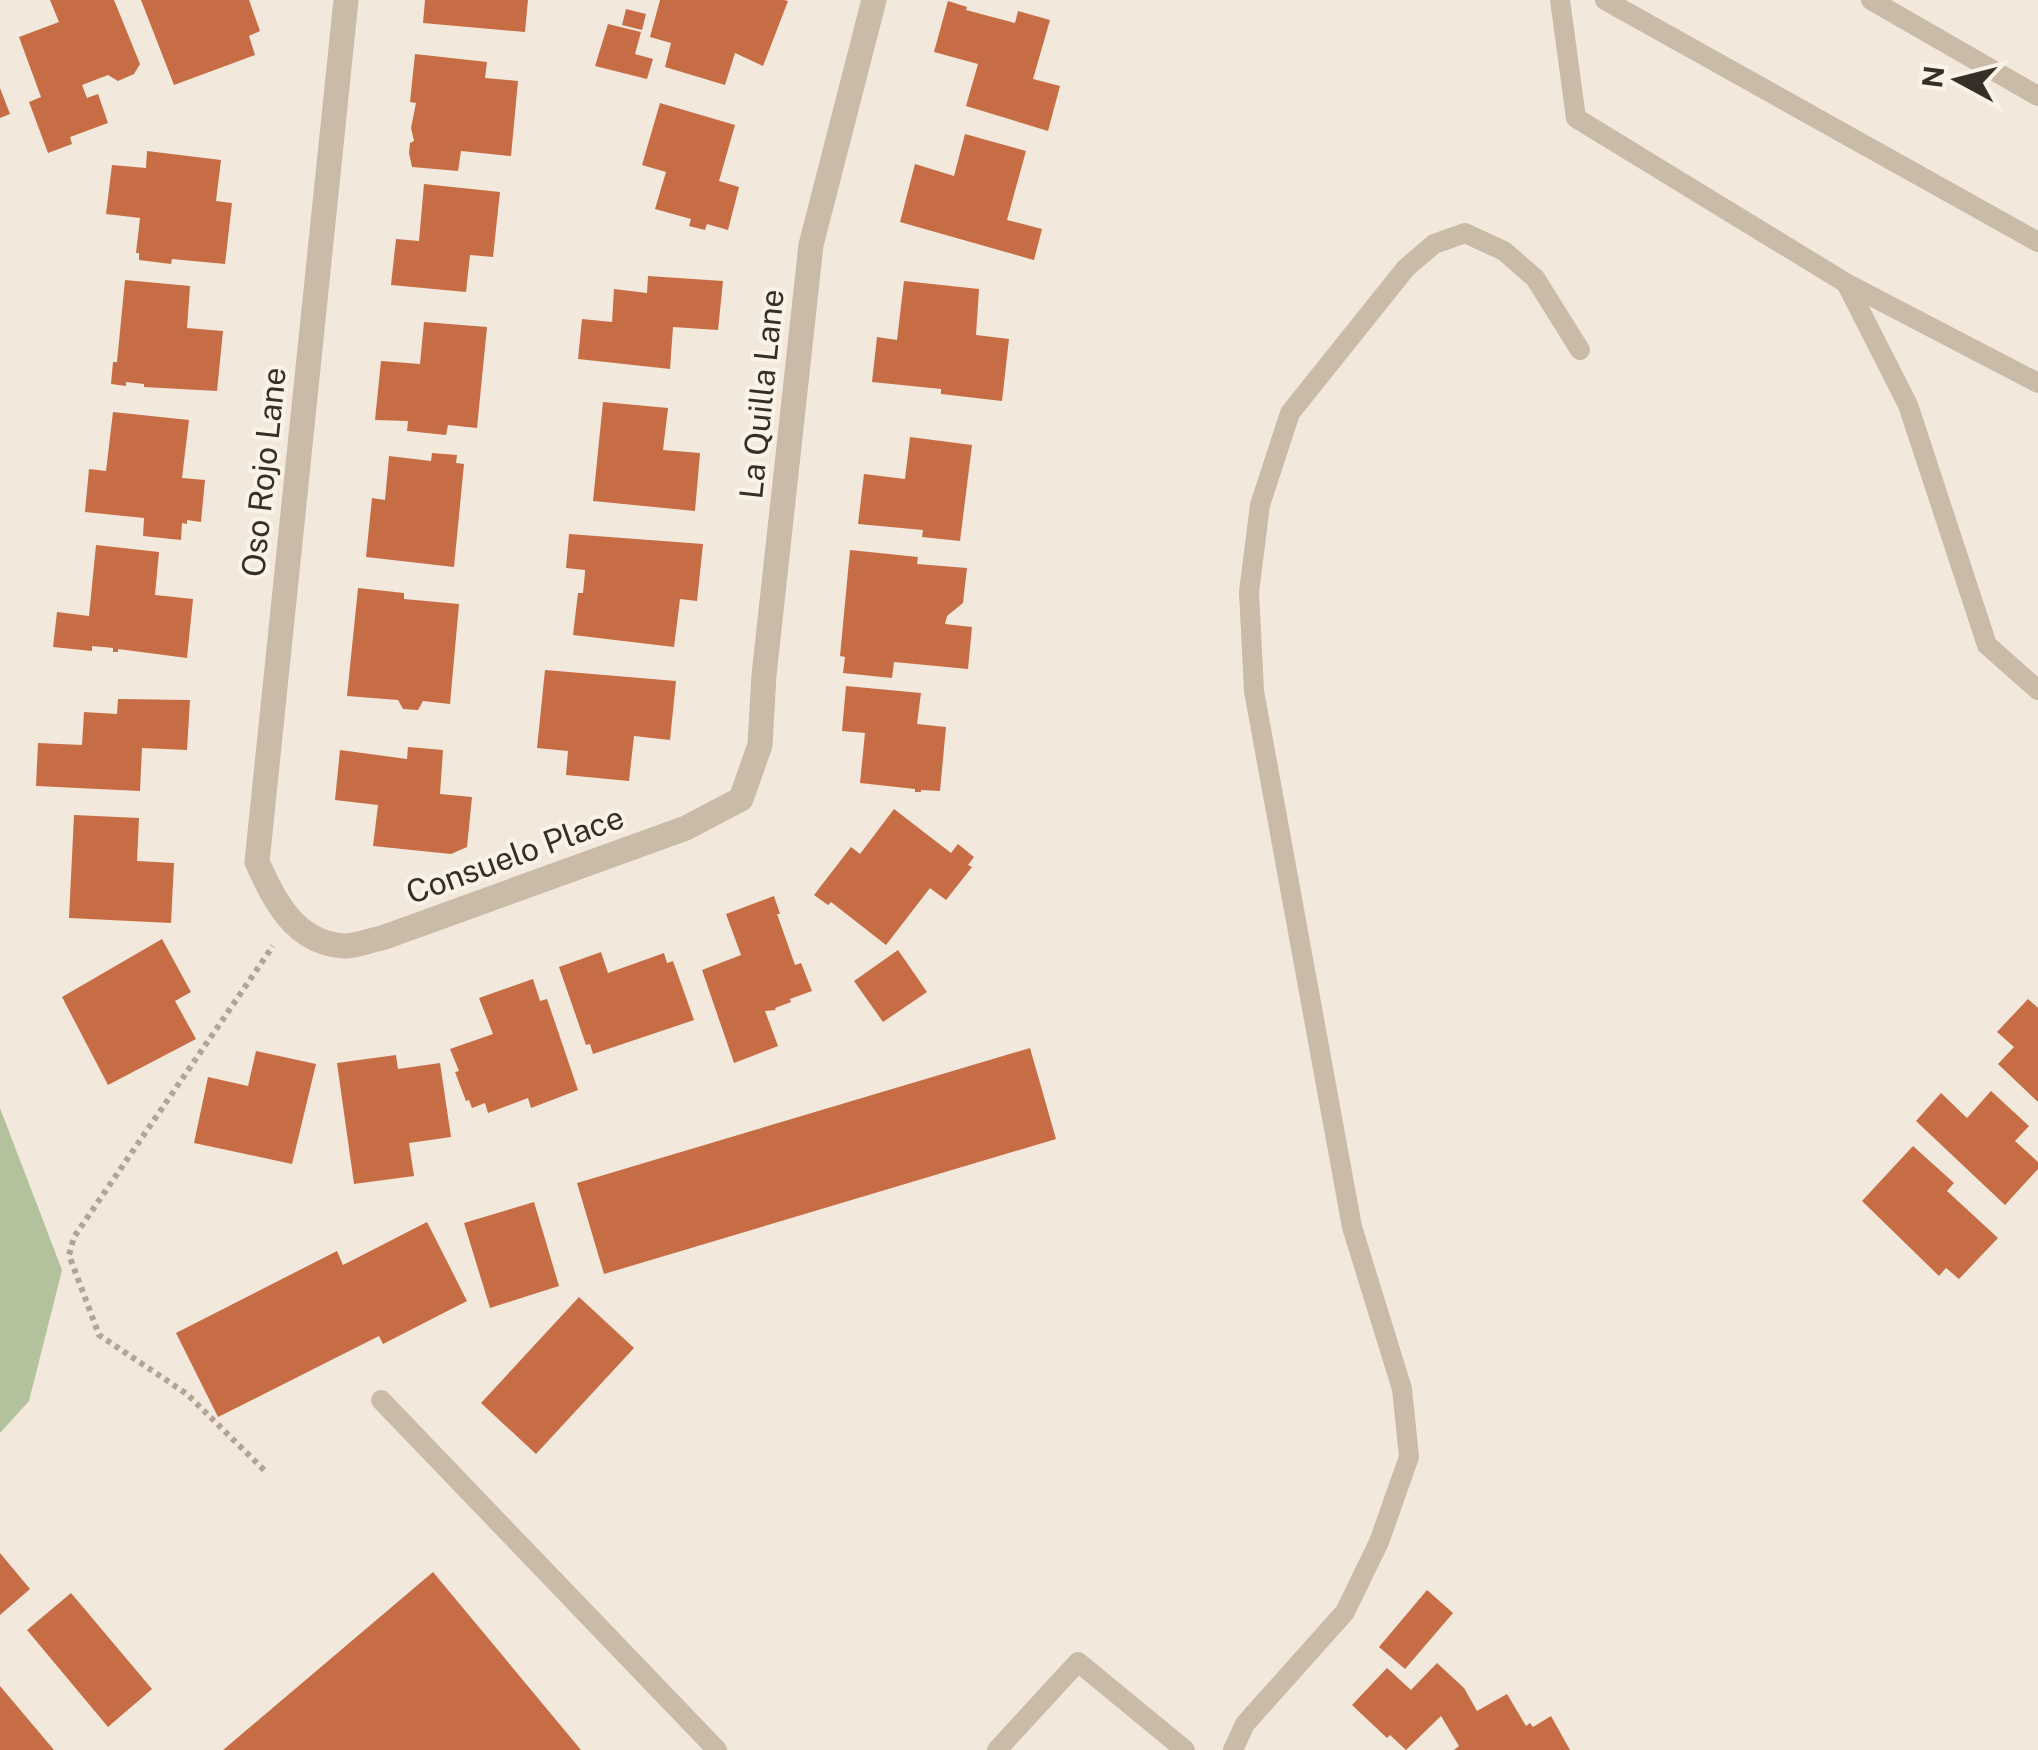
<svg xmlns="http://www.w3.org/2000/svg" width="2038" height="1750" font-family="'Public Sans',sans-serif">
<style>
.green{fill:#b3c19c}
.building{fill:#c76d46}
.lines{fill:none;stroke-linecap:round;stroke-linejoin:round}
.path{stroke:#b6a492;stroke-width:6;stroke-dasharray:5 5;stroke-linecap:butt}
.service{stroke:#cabaa8;stroke-width:20}
.minor{stroke:#cabaa8;stroke-width:25}
.labels{text-anchor:middle;stroke-width:8;stroke-linejoin:round;paint-order:stroke}
.street-label{font-size:32px;fill:#372e28;stroke:#faf3e8}
</style>
<rect width="100%" height="100%" fill="#f2e9dc"/>
<!-- green -->
<path class="green" d="M0 1108 62 1270 29 1401 0 1433Z"/>
<!-- building -->
<path class="building" d="M50 0H114L140 64 134 74 118 81 108 75 82 85 87 98 98 94 108 123 70 137 72 144 48 153 29 102 41 97 19 37 59 22Z
M141 0H249L260 31 249 36 255 55 174 85Z
M425 0H528L525 32 423 23Z
M660 0H784L788 1 763 66 735 53 725 85 665 67 671 43 650 37Z
M948 1 967 7 966 10 1015 23 1018 11 1050 20 1033 79 1060 86 1048 131 966 106 978 64 934 52Z
M626 9 646 14 642 30 622 25Z
M608 24 641 32 635 54 653 59 647 79 595 66Z
M415 54 487 62 485 78 518 81 511 156 461 151 458 171 412 167 409 153 410 143 414 141 411 128 416 103 410 102Z
M0 88 10 114 0 118Z
M660 103 735 125 719 181 739 187 728 230 707 224 705 230 689 226 691 219 655 209 666 172 642 165Z
M965 134 1026 151 1007 220 1042 229 1034 260 900 222 915 164 954 176Z
M147 151 221 160 216 201 232 203 225 264 172 259 171 264 139 260V253H136L140 218 106 214 112 165 146 168Z
M424 184 500 192 493 257 470 255 466 292 391 285 396 239 419 241Z
M648 276 723 281 718 330 673 327 670 369 578 359 582 319 612 322 614 289 647 293Z
M125 280 190 286 187 328 223 331 217 391 144 387V384L126 382V386L111 384 113 362H117Z
M904 281 979 289 976 335 1009 339 1002 401 941 394V389L872 382 877 337 897 340Z
M424 322 487 327 477 428 448 425 446 435 407 431 408 421 375 420 381 361 420 364Z
M603 402 668 408 663 450 700 453 695 511 593 501Z
M113 412 189 420 182 478 205 480 201 522 187 520V524L182 523 181 540 143 536 144 518 85 512 89 469 106 471Z
M910 437 972 445 960 541 922 537 923 530 858 524 864 474 905 479Z
M432 453 457 455 456 463 464 464 454 567 366 557 372 498 385 500 389 456 431 461Z
M569 534 703 544 697 601 680 599 674 647 573 635 578 593H583L585 573V570L566 568Z
M96 545 159 552 155 595 193 599 187 658 118 649V652H113V648L92 646V651L53 647 57 612 89 616Z
M850 550 918 557 917 564 967 568 963 603 947 616 945 624 972 627 968 669 894 662 892 678 843 673 845 657 840 656Z
M358 588 404 593V599L459 604 450 704 423 701 418 710 403 709 398 700 347 696Z
M545 670 676 681 670 740 634 736 629 781 566 775 568 751 537 748Z
M846 686 921 693 917 724 946 727 940 791 921 790V792H915V789L860 783 865 733 842 731Z
M118 699 190 700 187 750 142 748 140 791 36 786 38 743 82 745 84 712 117 714Z
M408 747 443 750 440 794 472 797 467 847 451 854 373 846 378 805 335 800 340 750 407 759Z
M894 809 951 853 958 844 974 857 968 865 972 867 946 900 930 888 886 945 831 902 828 905 814 895 851 847 860 854Z
M74 815 139 818 137 861 174 863 171 923 69 918Z
M774 896 780 914H777L795 965 801 963 812 991 790 999 791 1002 775 1008 776 1010 765 1011 778 1046 734 1063 702 970 741 955 726 914Z
M162 939 191 992 175 1001 196 1039 108 1085 62 997Z
M898 950 927 992 883 1022 854 981Z
M601 952 608 973 664 953 667 963 673 961 694 1020 593 1054 590 1044 586 1045 559 967Z
M533 979 540 1001 547 999 578 1090 531 1108 528 1098 488 1113 485 1103 472 1108 469 1100 466 1101 455 1072 459 1071 450 1049 493 1034 479 998Z
M2028 999 2038 1008V1102L1998 1064 2014 1047 1997 1032Z
M1030 1048 1056 1139 604 1274 577 1183Z
M256 1051 316 1064 292 1164 194 1143 208 1077 248 1086Z
M396 1055 398 1069 440 1063 451 1137 409 1143 414 1176 354 1184 337 1063Z
M1991 1091 2029 1126 2015 1141 2038 1162V1169L2005 1205 1916 1121 1941 1093 1967 1118Z
M1913 1146 1954 1183 1947 1191 1998 1238 1959 1279 1946 1268 1939 1276 1862 1201Z
M534 1202 559 1286 490 1308 464 1223Z
M427 1222 467 1301 383 1344 379 1336 218 1417 176 1333 337 1251 343 1265Z
M579 1297 634 1348 536 1454 481 1403Z
M0 1553 30 1589 0 1615Z
M433 1572 581 1750H223Z
M1427 1590 1453 1613 1405 1669 1379 1647Z
M71 1593 152 1689 108 1727 27 1630Z
M1437 1663 1464 1688 1477 1711 1507 1694 1526 1726 1530 1723 1533 1727 1551 1716 1570 1750H1454L1459 1746 1441 1716 1406 1750 1390 1735 1387 1738 1352 1705 1387 1668 1411 1690Z
M0 1686 54 1750H0Z"/>
<g class="lines">
<!-- path -->
<path class="path" d="M264 1470 187 1394 99 1335 69 1255 74 1237 273 946"/>
<!-- service -->
<path class="service" d="M1560 0 1576 118 1846 283 2038 383
M1605 0 2038 242
M1871 0 2038 96
M1846 283 1908 405 1987 645 2038 690
M381 1400 717 1750
M997 1750 1078 1662 1185 1750
M1233 1750 1245 1724 1345 1612 1379 1542 1409 1457 1402 1389 1352 1227 1254 691 1249 592 1260 505 1290 413 1406 268 1434 244 1465 233 1504 251 1535 278 1580 350"/>
<!-- minor -->
<path class="minor" d="M346 0 257 862C275 901 294 942 343 946 355 947 370 940 382 938L686 828 741 799 760 745 764 675 811 245 874 0"/>
</g>
<g class="labels">
<!-- street labels -->
<g class="street-label">
<text transform="translate(762 394) rotate(-84)" y="11">La Quilla Lane</text>
<text transform="translate(264 472) rotate(-84)" y="11">Oso Rojo Lane</text>
<text transform="translate(515 855) rotate(-20)" y="11">Consuelo Place</text>
</g>
</g>
<!-- north arrow -->
<g transform="translate(1958 80) rotate(277)" stroke="#faf3e8" stroke-width="8" paint-order="stroke">
<path d="M0-8L18 38L0 25L-18 38Z" fill="#372e28"/>
<text y="-15" font-size="28" font-weight="bold" text-anchor="middle" fill="#372e28">N</text>
</g>
</svg>
